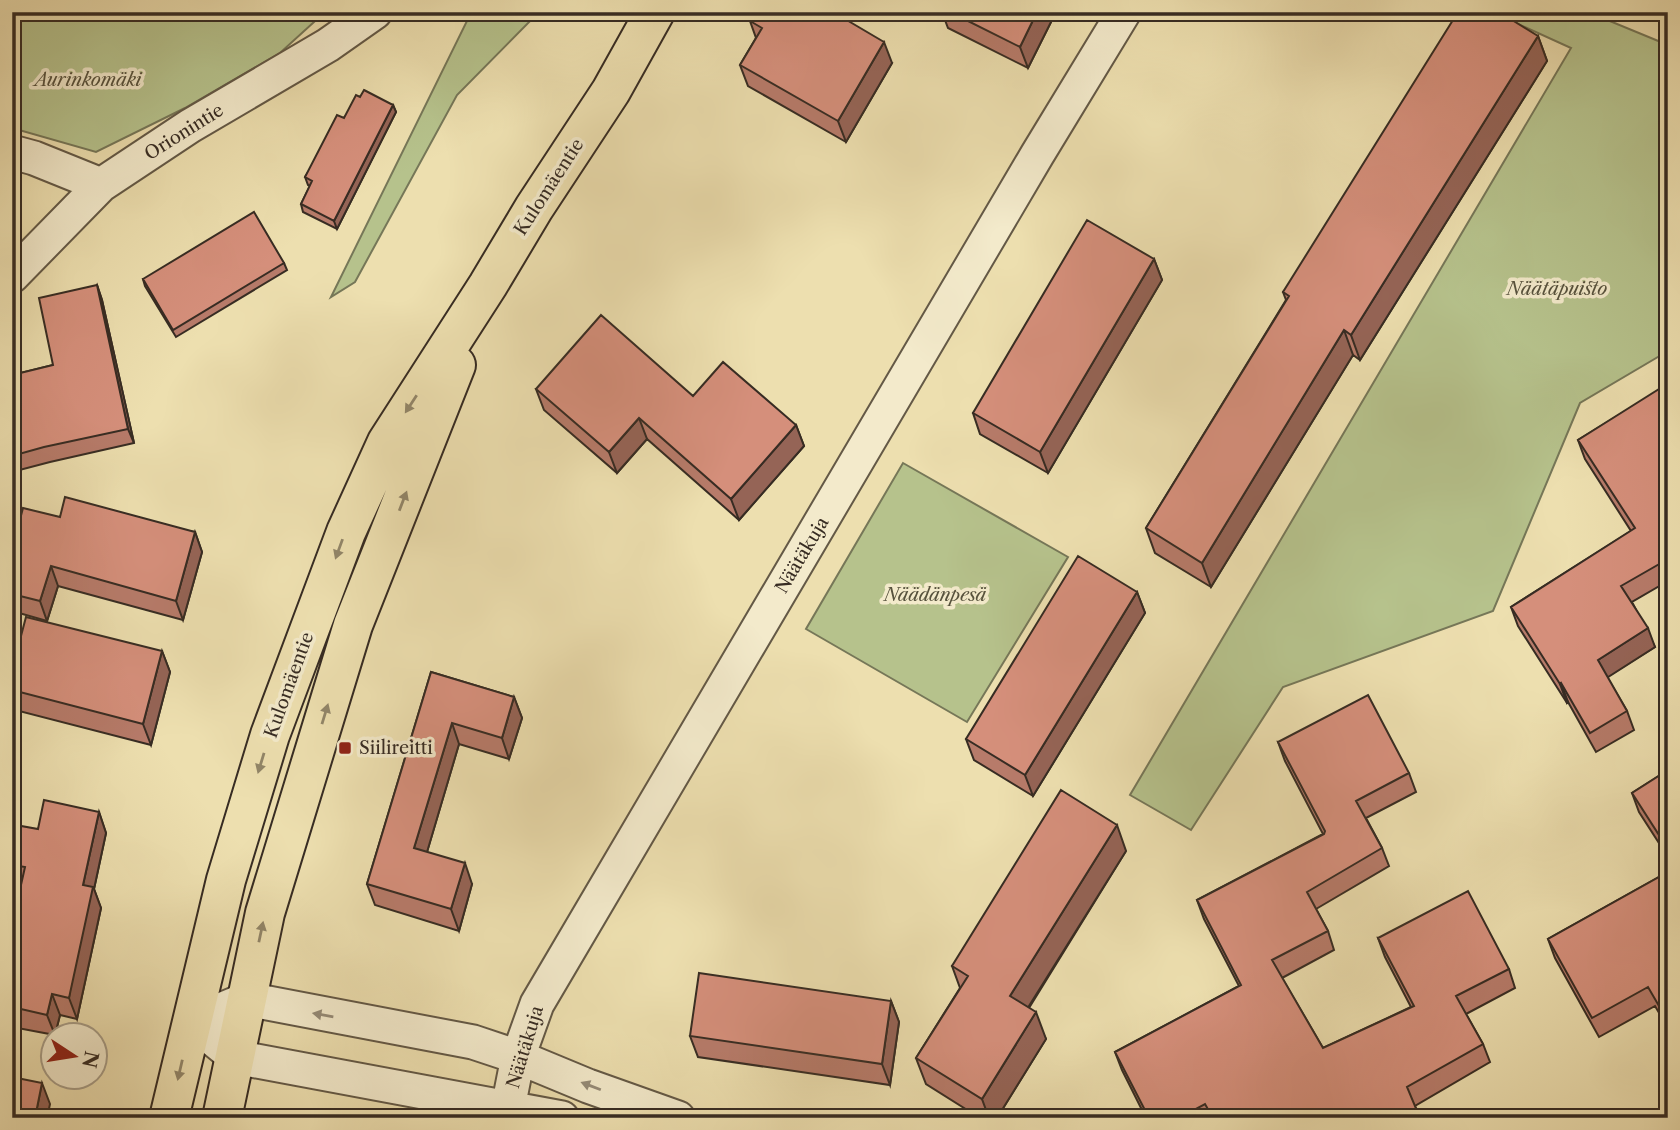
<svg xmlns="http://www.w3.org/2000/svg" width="1680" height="1130" font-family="'Libre Caslon Text',serif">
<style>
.green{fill:#b6c28c;stroke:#767758;stroke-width:2}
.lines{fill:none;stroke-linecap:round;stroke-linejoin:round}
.street-casing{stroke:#645946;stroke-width:37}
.primary-casing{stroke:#372c23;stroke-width:42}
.street{stroke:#f3eacb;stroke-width:33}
.primary{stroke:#eddfaf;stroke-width:38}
.wall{fill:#b77b6a;stroke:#372c23;stroke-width:2}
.shaded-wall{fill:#956456;stroke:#372c23;stroke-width:2}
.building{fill:#d58f7b;stroke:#372c23;stroke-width:2}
.oneway{fill:#928669}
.oneway2{fill:#958b77}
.poi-dot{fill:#8f2418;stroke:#f3eacb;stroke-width:2.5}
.labels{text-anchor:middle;stroke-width:7;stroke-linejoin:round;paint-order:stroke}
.park-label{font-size:18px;font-style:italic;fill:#57523d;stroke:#f3eacb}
.street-label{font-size:18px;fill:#372c23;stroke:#f3eacb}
.poi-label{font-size:18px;fill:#372c23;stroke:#f3eacb;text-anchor:start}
</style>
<rect width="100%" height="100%" fill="#eddfaf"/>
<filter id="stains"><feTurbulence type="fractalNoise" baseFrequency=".00286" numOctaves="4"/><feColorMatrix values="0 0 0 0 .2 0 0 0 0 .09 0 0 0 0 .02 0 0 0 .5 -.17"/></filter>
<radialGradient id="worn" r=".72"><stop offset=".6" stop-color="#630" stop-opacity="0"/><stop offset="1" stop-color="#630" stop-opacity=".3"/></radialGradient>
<!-- green -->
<path class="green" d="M12 12H325L280 53 185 108 96 152 12 128Z
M451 12H539L457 95 355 282 331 297 467 21Z
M1492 12H1588L1668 45V351L1580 403 1493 611 1283 687 1191 830 1130 795 1571 48Z
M903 463 1068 557 967 722 806 629Z"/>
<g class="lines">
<defs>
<path id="street" d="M12 152 34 158 101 185
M12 276 101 185 190 126 328 45 375 12
M508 1108 518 1057 537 1004 1037 155 1124 12
M562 1118 235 1057 192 1022 247 999 473 1042 518 1057 588 1086 678 1118"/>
<path id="primary" d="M169 1118 226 880 270 735 346 532 387 442 488 285 534 208 611 91 655 12
M222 1118 265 913 353 625 456 365"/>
</defs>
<!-- street casing -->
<use href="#street" class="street-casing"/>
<!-- primary casing -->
<use href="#primary" class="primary-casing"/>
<!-- street -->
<use href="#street" class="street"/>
<!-- primary -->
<use href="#primary" class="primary"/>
</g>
<!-- wall -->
<path class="wall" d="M942 12H1056L1028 68 948 28Z
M750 21 892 63 846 142 748 86 740 65 756 38Z
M1538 36 1547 61 1360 360 1353 355 1211 587 1155 553 1146 528 1286 300 1283 292Z
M360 97 393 105 396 112 337 229 303 212 301 204 310 186 308 185 305 177 344 118Z
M1154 259 1162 280 1048 473 980 434 973 413Z
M284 263 287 270 176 337 145 286 143 279Z
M97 285 102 300 134 443 50 462 12 472V375L53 365Z
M1668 385V581L1632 602 1655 647 1607 677 1627 711 1634 730 1596 752 1568 702 1567 703 1518 626 1511 607 1631 531 1585 459 1578 440Z
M536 389 693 396 796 425 804 446 739 520 647 439 617 473 544 410Z
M60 517 195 532 202 552 183 620 58 586 47 621 12 611V525L18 527Z
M1137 592 1145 613 1033 796 974 760 966 739Z
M162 651 170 672 151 745 15 710 12 702V670Z
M431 672 514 697 522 718 509 759 459 744 427 852 472 884 459 931 375 905 367 884Z
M1278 742 1409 773 1416 792 1366 818 1382 848 1389 866 1316 909 1328 931 1334 950 1282 978 1323 1048 1411 1007 1385 957 1378 938 1509 969 1515 988 1466 1014 1483 1044 1490 1062 1415 1106 1420 1118H1146L1122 1070 1115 1052 1239 986 1204 919 1197 900 1323 834 1285 761Z
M1668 770V857L1639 812 1632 793Z
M99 812 106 833 94 889 101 908 77 1019 60 1015 55 1035 12 1027V925L21 886 13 865Z
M1126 851 1029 1008 1046 1039 997 1118H980L926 1084 916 1058 960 988 952 966Z
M1668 872V1028L1655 1006 1599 1037 1555 958 1548 939Z
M891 1001 899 1022 890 1085 698 1057 690 1036Z"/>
<!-- shaded-wall -->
<path class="shaded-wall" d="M1037 12H1056L1028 68 1020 47Z
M1538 36 1547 61 1360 360 1351 335Z
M884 42 892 63 846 142 838 121Z
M393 105 396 112 337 229 334 221Z
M1154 259 1162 280 1048 473 1040 452Z
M97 285 102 300 134 443 128 429Z
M1344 330 1353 355 1211 587 1202 563Z
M639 418 647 439 617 473 609 452Z
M796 425 804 446 739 520 731 499Z
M195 532 202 552 183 620 176 601Z
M51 566 58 586 47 621 40 601Z
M1137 592 1145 613 1033 796 1025 775Z
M1648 628 1655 647 1605 679 1598 660Z
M162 651 170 672 151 745 143 724Z
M1561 683 1568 702 1567 703 1560 684Z
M514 697 522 718 509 759 502 738Z
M452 723 459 744 422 869 414 848Z
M99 812 106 833 94 889 101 908 77 1019 69 998 83 885Z
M1117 825 1126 851 1019 1022 1010 996Z
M465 863 472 884 459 931 451 909Z
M52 994 60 1015 55 1035 47 1015Z
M891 1001 899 1022 890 1085 882 1064Z
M1036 1012 1046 1039 997 1118H989L982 1099Z
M42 1083 50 1104 47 1118H35Z"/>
<!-- building -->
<path class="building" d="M755 12H833L884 42 838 121 740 65 762 28 750 21Z
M950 12H1037L1020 47Z
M1458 12H1499L1538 36 1351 335 1344 330 1202 563 1146 528 1289 296 1283 292Z
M364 90 393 105 334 221 301 204 312 181 305 177 337 115 344 118 356 95 360 97Z
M254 212 284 263 173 330 143 279Z
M1087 220 1154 259 1040 452 973 413Z
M97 285 128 429 44 447 12 456V375L53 365 39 298Z
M601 315 693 396 723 362 796 425 731 499 639 418 609 452 536 389Z
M1667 384 1668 385V492L1666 493 1668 496V559L1621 586 1648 628 1598 660 1627 711 1590 733 1561 683 1560 684 1511 607 1635 528 1578 440Z
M65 497 195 532 176 601 51 566 40 601 12 594V525L18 527 23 508 60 517Z
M1078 556 1137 592 1025 775 966 739Z
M26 617 162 651 143 724 12 690V670Z
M431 672 514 697 502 738 452 723 414 848 465 863 451 909 367 884Z
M1368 695 1409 773 1356 801 1382 848 1307 892 1328 931 1272 960 1323 1048 1414 1006 1378 938 1468 891 1509 969 1456 996 1483 1044 1407 1087 1420 1118H1308L1307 1116 1304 1118H1213L1205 1104 1179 1118H1149L1115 1052 1241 985 1197 900 1324 834 1325 831 1278 742Z
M1668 770V849L1632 793Z
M1061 790 1117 825 1010 996 1036 1012 982 1099 916 1058 968 976 952 966Z
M44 800 99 812 83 885 93 887 69 998 52 994 47 1015 12 1007V925L25 867 13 865 21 826 38 829Z
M1668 872V1017L1666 1018 1648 987 1592 1018 1548 939Z
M699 973 891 1001 882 1064 690 1036Z
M12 1077 42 1083 35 1118H12Z"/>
<!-- one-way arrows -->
<defs><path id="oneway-solid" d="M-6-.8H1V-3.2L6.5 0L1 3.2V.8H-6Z" transform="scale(1.75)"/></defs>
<g class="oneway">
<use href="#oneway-solid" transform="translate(411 404) rotate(123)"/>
<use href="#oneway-solid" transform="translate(403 501) rotate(-69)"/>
<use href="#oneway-solid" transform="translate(339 549) rotate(110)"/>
<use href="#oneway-solid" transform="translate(325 714) rotate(-73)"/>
<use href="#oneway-solid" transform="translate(261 763) rotate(107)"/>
<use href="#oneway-solid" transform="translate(261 932) rotate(-78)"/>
<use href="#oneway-solid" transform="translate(180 1070) rotate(103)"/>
</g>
<g class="oneway2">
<use href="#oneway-solid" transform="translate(323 1015) rotate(-170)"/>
<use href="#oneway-solid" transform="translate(591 1086) rotate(-159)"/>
</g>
<!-- markers -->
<rect class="poi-dot" x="338" y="741" width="14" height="14" rx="3.5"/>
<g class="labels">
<!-- park labels -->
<g class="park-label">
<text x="88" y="86">Aurinkomäki</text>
<text x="1557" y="295">Näätäpuisto</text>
<text x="935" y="601">Näädänpesä</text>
</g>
<!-- street labels -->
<g class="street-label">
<text transform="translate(184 132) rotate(-32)" y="6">Orionintie</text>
<text transform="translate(549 187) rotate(-57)" y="6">Kulomäentie</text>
<text transform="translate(802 555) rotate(-59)" y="6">Näätäkuja</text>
<text transform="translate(289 685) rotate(-70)" y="6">Kulomäentie</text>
<text transform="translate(525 1047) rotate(-73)" y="6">Näätäkuja</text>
</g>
<!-- poi labels -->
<g class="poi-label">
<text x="359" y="754">Siilireitti</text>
</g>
</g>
<!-- margin -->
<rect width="1680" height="1130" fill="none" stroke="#eddfaf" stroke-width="42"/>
<rect x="14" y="14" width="1652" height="1102" fill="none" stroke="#372c23" stroke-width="3.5"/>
<rect x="21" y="21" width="1638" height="1088" fill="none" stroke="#372c23" stroke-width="2"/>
<!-- north arrow -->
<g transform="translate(74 1056) rotate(102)"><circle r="33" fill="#f3eacb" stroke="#a89e88" stroke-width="2"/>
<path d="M0-5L12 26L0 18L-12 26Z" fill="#8f2418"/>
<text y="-10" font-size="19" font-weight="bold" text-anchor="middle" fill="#372c23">N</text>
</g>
<rect width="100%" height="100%" filter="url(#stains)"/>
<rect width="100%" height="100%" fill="url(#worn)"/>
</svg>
